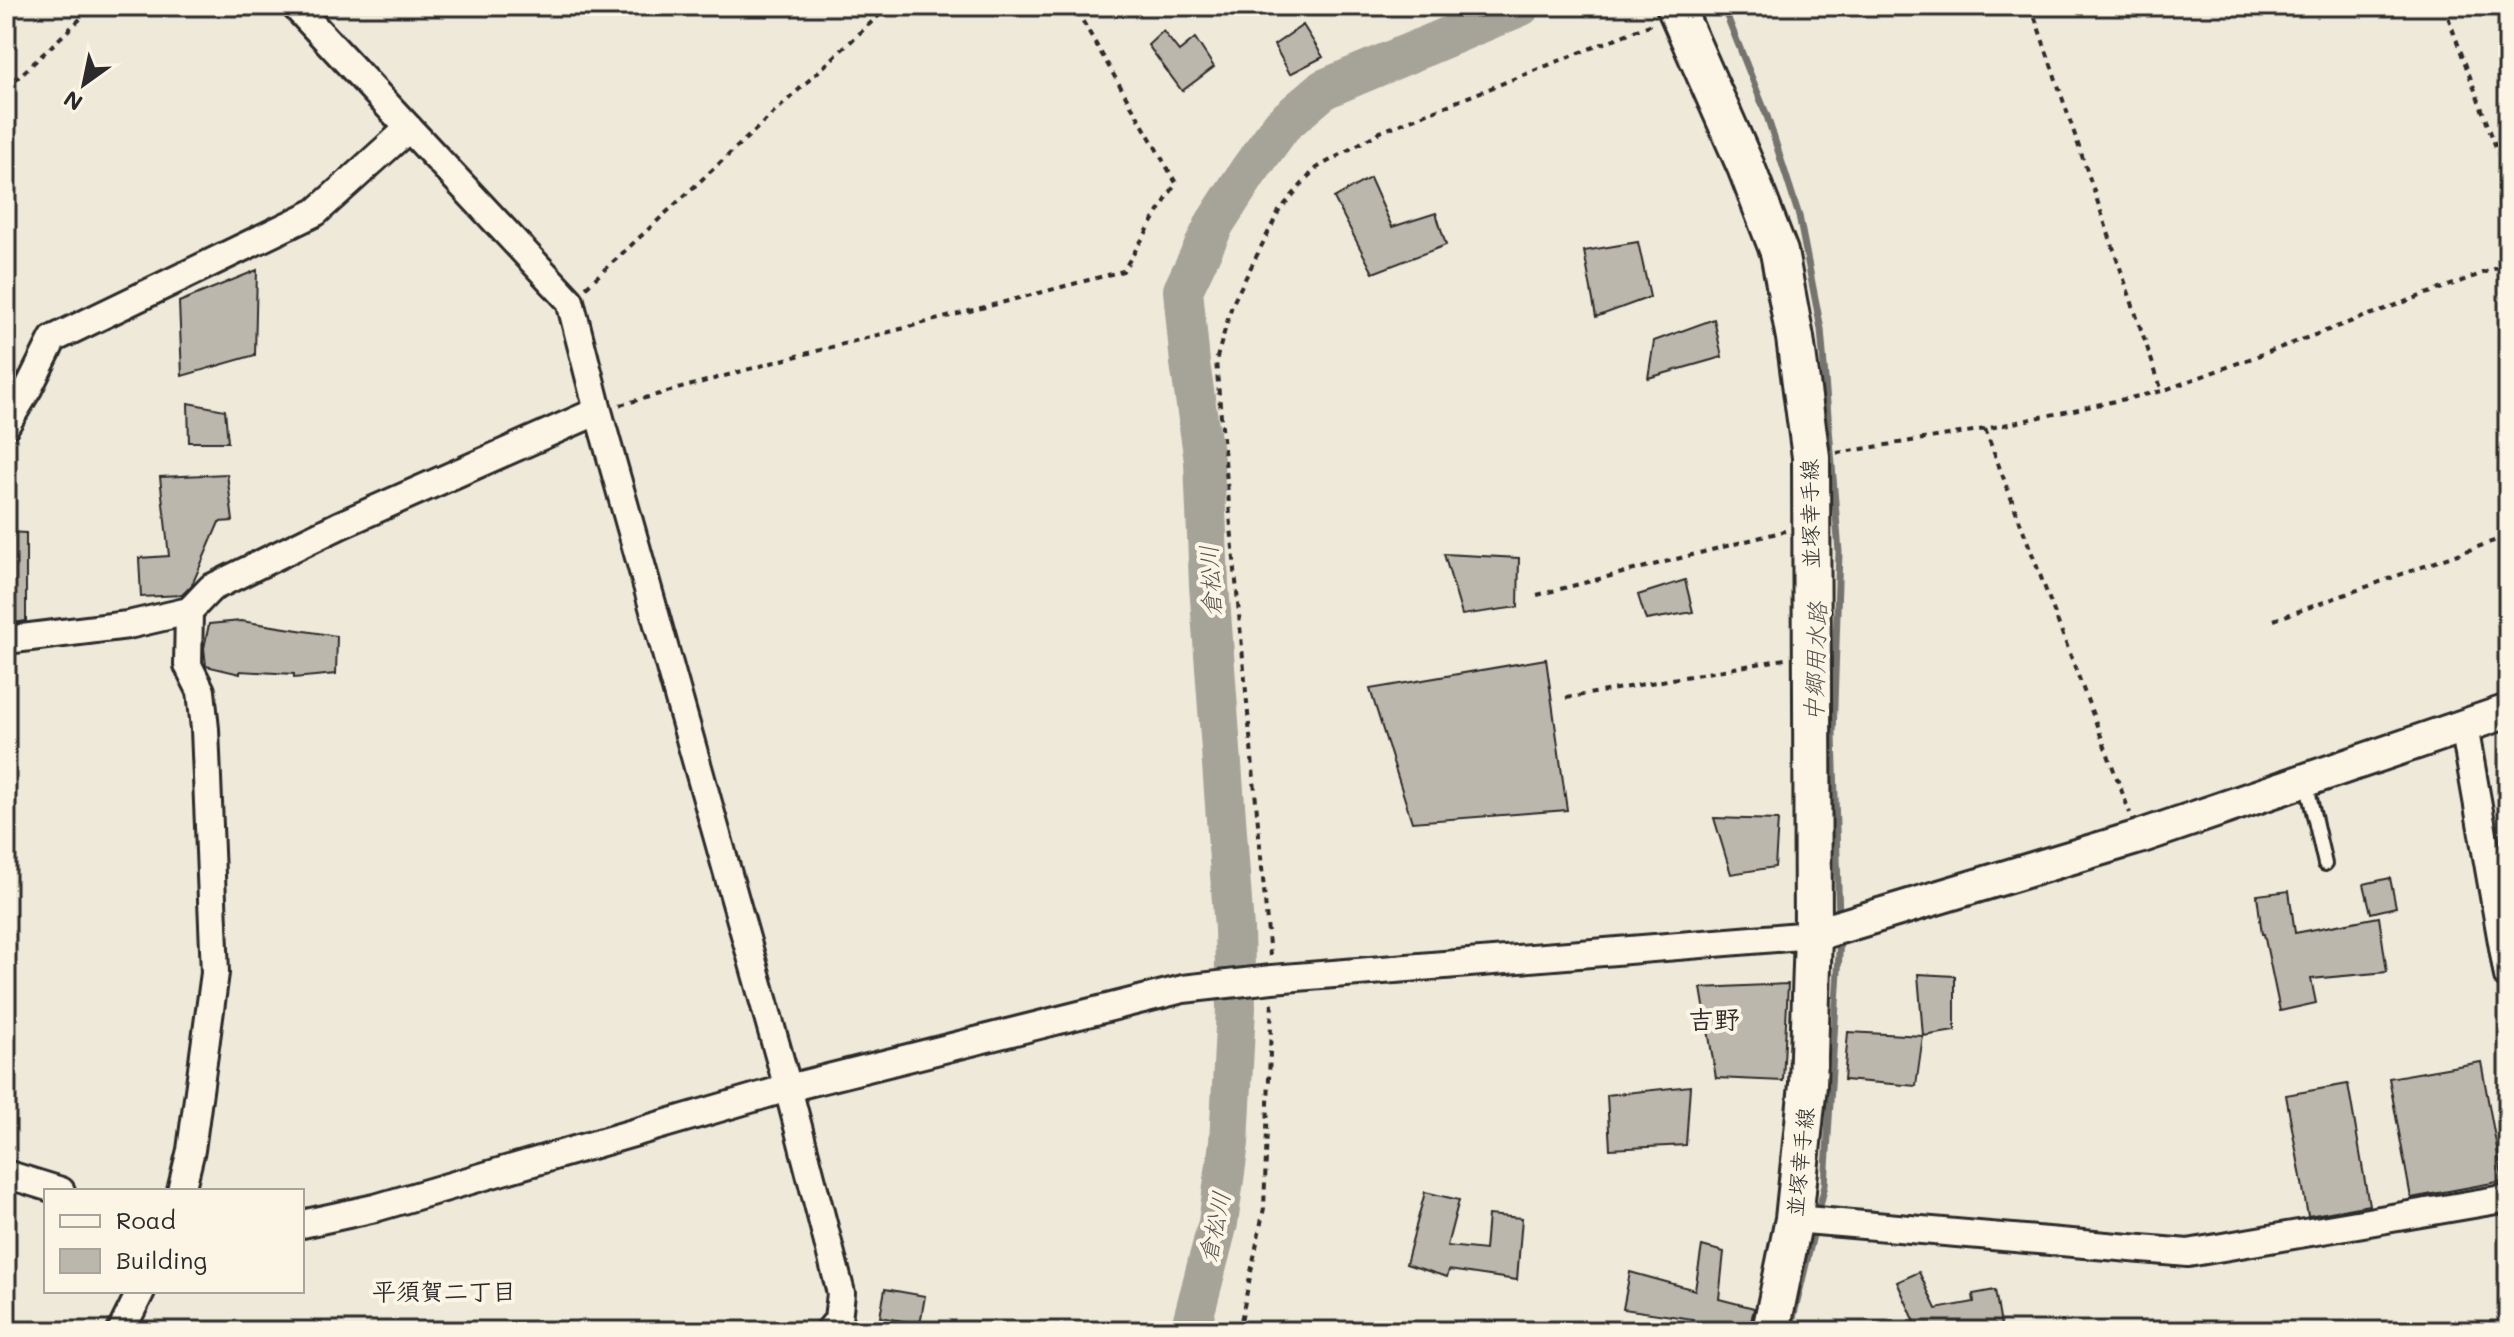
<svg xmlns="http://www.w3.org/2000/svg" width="2514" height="1337" font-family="Mali,'Klee One',sans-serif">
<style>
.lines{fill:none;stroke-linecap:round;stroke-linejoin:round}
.stream{stroke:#75736d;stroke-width:7}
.river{stroke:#a6a399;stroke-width:40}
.building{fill:#bcb7ac;stroke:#2b2b2b;stroke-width:2}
.service-casing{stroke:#2b2b2b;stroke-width:18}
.minor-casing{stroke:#2b2b2b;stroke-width:32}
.tertiary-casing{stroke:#2b2b2b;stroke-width:38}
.secondary-casing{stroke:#2b2b2b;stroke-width:42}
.path{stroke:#2b2b2b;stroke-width:4;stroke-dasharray:6 6;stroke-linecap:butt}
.service{stroke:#fcf5e5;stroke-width:12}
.minor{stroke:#fcf5e5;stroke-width:26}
.tertiary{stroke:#fcf5e5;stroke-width:32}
.secondary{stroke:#fcf5e5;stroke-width:36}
.labels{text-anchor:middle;stroke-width:8;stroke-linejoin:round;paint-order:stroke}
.street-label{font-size:22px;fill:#2b2b2b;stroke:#fcf5e5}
.water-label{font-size:24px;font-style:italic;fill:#565552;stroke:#fcf5e5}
.neighbourhood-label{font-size:24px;font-weight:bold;fill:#2b2b2b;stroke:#fcf5e5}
.quarter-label{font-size:26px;font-weight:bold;fill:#2b2b2b;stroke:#fcf5e5}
</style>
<rect width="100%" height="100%" fill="#efe9da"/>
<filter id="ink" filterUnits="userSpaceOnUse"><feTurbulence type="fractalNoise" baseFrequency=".0125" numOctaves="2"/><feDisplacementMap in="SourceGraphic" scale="16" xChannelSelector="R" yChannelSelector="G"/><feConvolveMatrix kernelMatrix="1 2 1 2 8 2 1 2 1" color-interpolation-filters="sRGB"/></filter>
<g filter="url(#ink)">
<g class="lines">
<!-- stream -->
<path class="stream" d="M1723 6 1767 116 1799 216 1821 329 1839 552 1833 736 1839 917
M1790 1331 1825 1185 1840 938"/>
<!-- river -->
<path class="river" d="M1190 1331 1218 1223 1229 1143 1236 1008 1234 929 1209 585 1204 461 1190 363 1183 290 1215 223 1248 172 1282 125 1324 89 1521 6"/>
</g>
<!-- building -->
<path class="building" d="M1303 25 1323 57 1290 74 1274 45Z
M1163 31 1179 51 1195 38 1214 67 1182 91 1148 45Z
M1370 178 1392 227 1436 213 1446 245 1373 273 1334 198Z
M1638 242 1650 297 1596 317 1584 251Z
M257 270 255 355 182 376 179 302Z
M1714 319 1722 357 1648 378 1654 341Z
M188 403 225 410 228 442H189Z
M227 474 233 521 219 522 192 585 182 595 141 597 139 558 169 556 160 477Z
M6 532 26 533V621L6 624Z
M1444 554 1519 558 1518 607 1462 615Z
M1685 580 1693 612 1646 620 1638 595Z
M241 621 337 636 336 674 294 678V674L240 671V674L206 666 204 648 209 624Z
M1546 659 1567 810 1412 822 1370 689Z
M1714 818 1778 820 1775 867 1731 874Z
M2390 878 2396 907 2371 913 2364 884Z
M2289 891 2295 933 2379 917 2387 972 2311 979 2316 1003 2280 1011 2264 934H2262L2257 895Z
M1918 974 1955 976V1031L1923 1036Z
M1788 984 1783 1081 1716 1078 1701 988Z
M1848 1032 1923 1036 1916 1086 1844 1080Z
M2481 1062 2503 1181 2411 1198 2389 1078Z
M2348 1084 2369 1205 2308 1216 2286 1095Z
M1690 1086 1686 1145 1610 1149 1607 1095Z
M1425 1192 1459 1200 1447 1246 1485 1250 1488 1215 1522 1218 1517 1280 1449 1270 1447 1277 1406 1264Z
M1702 1246 1724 1252 1719 1299 1754 1308 1749 1331H1690L1693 1319 1623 1309 1630 1272 1695 1290Z
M1919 1272 1936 1309 1974 1302 1973 1294 1995 1290 2002 1331H1919L1897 1282Z
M885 1289 925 1296 920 1324 880 1317Z"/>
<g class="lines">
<defs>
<path id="service" d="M2306 781 2325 864"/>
<path id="minor" d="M295 6 570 301 598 411 788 1088 841 1293 838 1320 829 1331
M6 425 28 389 53 339 316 212 409 128
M6 640 128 625 189 611 211 588 340 525 598 411
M2464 726 2508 976
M6 1174 61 1191
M181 1191 191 1150 215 973 205 729 201 691 188 665 189 611
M1794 1219 2188 1253 2508 1198
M302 1224 375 1208 788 1088 1183 989 1272 979 1813 935
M121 1331 141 1291"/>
<path id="tertiary" d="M1813 935 2139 837 2508 711"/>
<path id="secondary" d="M1675 6 1746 167 1779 252 1795 338 1811 457 1813 935 1808 1085 1794 1219 1771 1331"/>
</defs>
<!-- service casing -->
<use href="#service" class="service-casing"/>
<!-- minor casing -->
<use href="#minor" class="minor-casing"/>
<!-- tertiary casing -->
<use href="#tertiary" class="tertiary-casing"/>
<!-- secondary casing -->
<use href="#secondary" class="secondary-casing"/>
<!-- path -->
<path class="path" d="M2031 6 2162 391
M2444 6 2508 180
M6 89 94 6
M586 287 889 6
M620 405 782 360 1123 271 1176 183 1074 6
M1985 429 2130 813
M1837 453 1985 429 2162 391 2508 264
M1537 595 1785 531
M2274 620 2508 536
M1566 698 1785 659
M1270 956 1216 361 1232 305 1279 211 1315 169 1380 132 1652 24
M1239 1331 1264 1208 1272 1000"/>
<!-- service -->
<use href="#service" class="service"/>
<!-- minor -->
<use href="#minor" class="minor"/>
<!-- tertiary -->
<use href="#tertiary" class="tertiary"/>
<!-- secondary -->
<use href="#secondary" class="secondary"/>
</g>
</g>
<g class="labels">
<!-- street labels -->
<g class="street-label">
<text transform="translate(1810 514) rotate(-91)" y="8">並塚幸手線</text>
<text transform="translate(1800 1162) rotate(-84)" y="8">並塚幸手線</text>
</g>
<!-- water labels -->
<g class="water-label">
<text transform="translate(1211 581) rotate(-93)" y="8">倉松川</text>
<text transform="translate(1816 662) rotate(-88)" y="8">中郷用水路</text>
<text transform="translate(1215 1227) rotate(-78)" y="8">倉松川</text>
</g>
<!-- neighbourhood labels -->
<g class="neighbourhood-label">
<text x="444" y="1300">平須賀二丁目</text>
</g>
<!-- quarter labels -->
<g class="quarter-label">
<text x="1714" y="1029">吉野</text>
</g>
</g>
<!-- margin -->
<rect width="2514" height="1337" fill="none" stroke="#fcf5e5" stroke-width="32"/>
<rect x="16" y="16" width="2482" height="1305" fill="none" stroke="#2b2b2b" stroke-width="3" filter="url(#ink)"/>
<!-- legend -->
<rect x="44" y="1189" width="260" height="104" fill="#fcf5e5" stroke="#a8a49b" stroke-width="2"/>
<rect x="60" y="1215" width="40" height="12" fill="#fcf5e5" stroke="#a8a49b" stroke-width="2"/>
<text x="116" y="1229" font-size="24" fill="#2b2b2b">Road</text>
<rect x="60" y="1249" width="40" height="24" fill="#bcb7ac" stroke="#a8a49b" stroke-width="2"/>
<text x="116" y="1269" font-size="24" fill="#2b2b2b">Building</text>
<!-- north arrow -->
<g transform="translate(84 84) rotate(213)" stroke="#fcf5e5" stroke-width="6" paint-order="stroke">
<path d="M0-6L14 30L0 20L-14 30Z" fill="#2b2b2b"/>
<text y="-12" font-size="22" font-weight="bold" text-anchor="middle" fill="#2b2b2b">N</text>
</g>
</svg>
